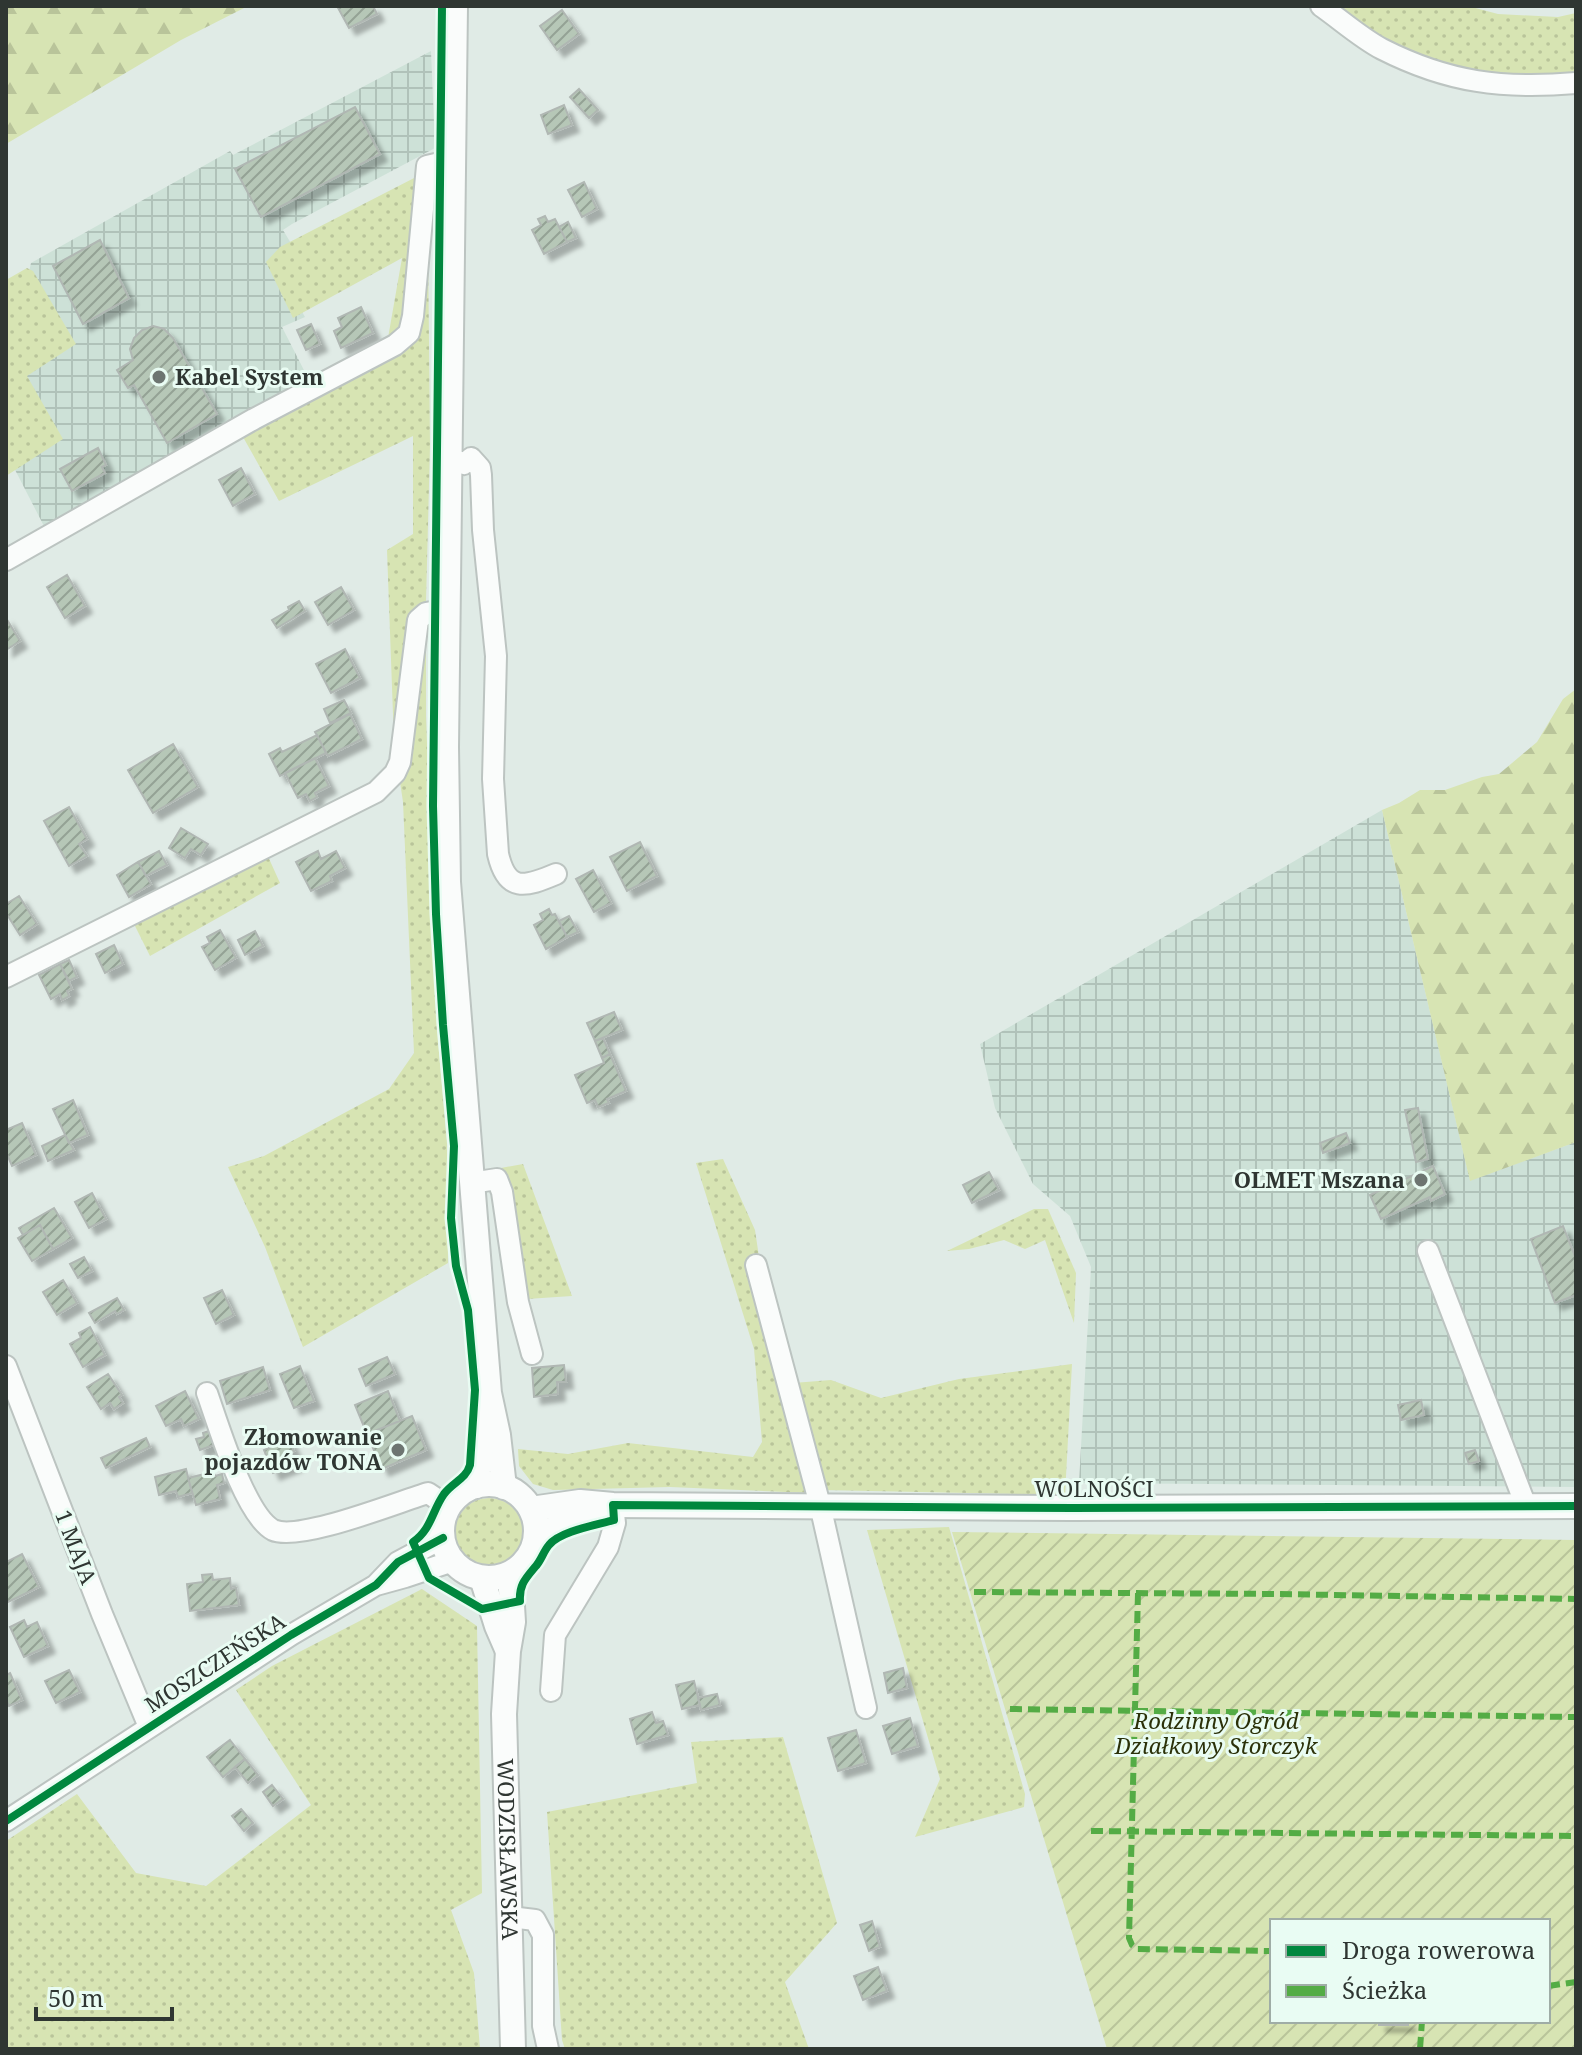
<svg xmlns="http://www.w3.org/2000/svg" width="1582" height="2055" font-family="'Noto Serif',serif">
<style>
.industrial{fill:url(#industrial-grid)}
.grass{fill:url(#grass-dots)}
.forest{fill:url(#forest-firs)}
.garden{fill:url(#garden-furrows);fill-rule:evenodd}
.building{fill:url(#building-hatch);stroke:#b0b7b3;stroke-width:2;filter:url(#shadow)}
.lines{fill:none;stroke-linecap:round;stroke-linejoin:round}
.minor-casing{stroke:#bcc4c1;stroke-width:24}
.major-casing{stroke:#bcc4c1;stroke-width:28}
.minor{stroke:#fafcfb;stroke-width:20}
.major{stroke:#fafcfb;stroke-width:24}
.quiet{stroke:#54ac45;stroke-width:6;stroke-dasharray:12 6;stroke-linecap:butt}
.cycleway-casing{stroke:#e9fcf3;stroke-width:13}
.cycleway{stroke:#00873e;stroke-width:8}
.poi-dot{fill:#6d7571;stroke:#e9fcf3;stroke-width:3}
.labels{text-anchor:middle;stroke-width:6;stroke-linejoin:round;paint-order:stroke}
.poi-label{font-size:22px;font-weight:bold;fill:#2f3632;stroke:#e9fcf3;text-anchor:end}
.street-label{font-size:22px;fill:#2f3632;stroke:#e9fcf3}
.park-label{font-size:22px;font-style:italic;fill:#2b3109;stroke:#e9fcf3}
</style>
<defs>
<pattern id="industrial-grid" width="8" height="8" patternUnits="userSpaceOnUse" patternTransform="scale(2)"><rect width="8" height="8" fill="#cde1d7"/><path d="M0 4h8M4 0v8" fill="none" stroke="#b0c2b9"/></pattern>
<pattern id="grass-dots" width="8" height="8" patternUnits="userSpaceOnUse" patternTransform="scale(2)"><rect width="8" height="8" fill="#d7e4b3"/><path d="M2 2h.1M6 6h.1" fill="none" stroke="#b9c49a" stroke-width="1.8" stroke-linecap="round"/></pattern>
<pattern id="forest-firs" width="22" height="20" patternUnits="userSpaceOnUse" patternTransform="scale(2)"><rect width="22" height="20" fill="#d7e4b3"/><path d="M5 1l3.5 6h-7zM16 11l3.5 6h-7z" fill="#b9c49a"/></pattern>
<pattern id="garden-furrows" width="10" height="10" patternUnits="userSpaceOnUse" patternTransform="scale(2)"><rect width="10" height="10" fill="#d7e4b3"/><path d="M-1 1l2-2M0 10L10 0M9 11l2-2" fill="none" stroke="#b9c49a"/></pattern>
<pattern id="building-hatch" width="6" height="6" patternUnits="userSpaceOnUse" patternTransform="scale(2)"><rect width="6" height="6" fill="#b6c7b7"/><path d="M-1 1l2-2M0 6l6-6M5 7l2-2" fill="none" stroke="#94a295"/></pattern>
<filter id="shadow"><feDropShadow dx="7" dy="7" stdDeviation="2" flood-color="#0004"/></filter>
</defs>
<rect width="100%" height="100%" fill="#e0ebe6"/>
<!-- industrial -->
<path class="industrial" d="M431 51 435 148 292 224 283 230 292 245 272 260 305 317 282 327 311 384 47 532 11 462 22 370 27 280 31 263 230 151 233 155Z
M1382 810 1470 1180 1576 1142V1487L1079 1483 1091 1267 1070 1216 1033 1184 995 1108 980 1044Z"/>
<!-- grass -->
<path class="grass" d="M1335 6H1468L1498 14 1558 17 1576 13V79L1478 77 1379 38Z
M418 176 428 240 430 446 426 602V716L438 1041 447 1144 448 1263 303 1347 265 1247 228 1167 264 1156 389 1089 414 1053 403 802 394 742 387 550 413 534V436L279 501 243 437 385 355 402 258 293 318 266 262 280 247Z
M27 268 33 271 76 344 27 376 63 439 6 476V280Z
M266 852 280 883 150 956 132 920Z
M723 1159 755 1230 759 1257 809 1493 670 1487 553 1490 533 1484 519 1466 518 1449 568 1454 628 1443 753 1457 762 1442 754 1349 696 1163Z
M523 1164 572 1296 527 1299 513 1190 501 1168Z
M1034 1209H1048L1076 1273 1074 1323 1045 1240 1025 1249 1004 1240 969 1249 947 1251Z
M1072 1364 1065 1495 822 1490 793 1383 831 1380 881 1398 959 1379Z
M455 1532a34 34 0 1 1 68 0a34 34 0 1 1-68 0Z
M949 1527 1025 1794 1024 1807 915 1837 940 1779 867 1530Z
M422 1589 477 1626 482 1893 451 1910 474 1973 480 2049H6V1841L77 1794 136 1873 206 1886 311 1805 236 1690 272 1666Z
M783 1737 837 1923 785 1982 809 2049H565L562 2040 547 1812 697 1783 691 1742Z"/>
<!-- forest -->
<path class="forest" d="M6 6H248L181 40 6 144Z
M1576 689V1142L1470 1181 1382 810 1399 803 1420 790H1445L1482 777 1499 774 1537 742 1563 699Z"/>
<!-- garden -->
<path class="garden" d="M952 1532 1576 1540V2049H1107ZM1272 1921H1548V2021H1272Z"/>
<!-- building -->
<path class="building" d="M337 6H373L377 14 349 28Z
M562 10 579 34 557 50 540 26Z
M579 89 598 110 589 118 570 97Z
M564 105 572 125 548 134 541 115Z
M355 107 380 154 261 217 235 169Z
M584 182 597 209 582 217 568 190Z
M545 216 548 222 555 219 567 242 544 254 532 230 541 225 538 219Z
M568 222 576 238 567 242 559 227Z
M100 240 129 298 83 324 53 266Z
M361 307 373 333 341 348 334 331 342 327 338 318Z
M311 324 320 344 306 350 297 330Z
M153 326 164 329 173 338 217 414 167 443 134 385 128 388 117 370 133 360 130 349 134 338 142 330Z
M98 448 106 465 102 467 105 473 72 491 60 469Z
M241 468 255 494 233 506 219 480Z
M67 575 85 606 65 618 47 587Z
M341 587 354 610 328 625 315 602Z
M299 601 305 611 277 628 272 620 289 610 288 607Z
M6 618 20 641 6 650Z
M345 649 360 678 331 693 316 664Z
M344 700 351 713 330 723 324 709Z
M350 714 362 739 328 756 315 732Z
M317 735 326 753 280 776 269 754 280 748 282 752Z
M173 744 198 787 153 813 128 770Z
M315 758 329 786 315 793 317 797 310 801 306 794 298 798 285 773Z
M69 807 87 839 79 844 87 856 69 866 44 821Z
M181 828 208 844 201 855 191 849 185 858 169 848Z
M640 842 657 876 627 891 610 857Z
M159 851 167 865 146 876 138 862Z
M318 851 321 859 336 851 345 868 330 876 332 881 311 891 296 862Z
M138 862 151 884 129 897 117 875Z
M593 870 611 903 594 912 576 879Z
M19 896 37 924 20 935 6 913V904Z
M549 909 552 915 555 914 567 937 546 949 534 925 543 920 540 914Z
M569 916 578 932 567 937 559 921Z
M220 930 236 958 215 970 202 947 210 943 207 937Z
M255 931 263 946 245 955 238 940Z
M114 945 123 964 105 973 96 954Z
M69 960 77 977 69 981 60 964Z
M60 964 72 989 67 991 69 996 62 1000 60 994 51 999 39 975Z
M614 1012 622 1030 595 1041 587 1023Z
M603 1038 610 1054 602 1058 595 1041Z
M610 1054 626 1091 607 1099 609 1103 598 1107 595 1100 587 1103 575 1075 604 1063 602 1058Z
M73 1100 88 1135 69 1143 53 1109Z
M1418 1108 1428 1159 1416 1162 1405 1110Z
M22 1123 36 1155 12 1166 6 1152V1130Z
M1346 1133 1350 1143 1323 1153 1320 1143Z
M65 1135 74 1150 48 1161 42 1146Z
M1433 1166 1445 1194 1431 1201 1430 1197 1381 1219 1370 1195Z
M989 1172 999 1190 972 1203 963 1185Z
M92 1193 106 1219 89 1228 75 1202Z
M54 1208 72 1238 53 1249 40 1225 23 1235 19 1228Z
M40 1225 53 1249 32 1261 18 1238Z
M1563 1226 1576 1259V1295L1555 1303 1531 1239Z
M84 1257 92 1271 78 1278 70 1264Z
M63 1280 77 1303 57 1315 43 1292Z
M222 1290 234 1315 216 1324 204 1298Z
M117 1298 124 1310 117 1314 115 1311 95 1323 89 1313Z
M90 1327 105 1355 83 1367 70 1344 81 1338 79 1333Z
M387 1357 395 1374 366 1386 359 1369Z
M564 1365 566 1382H557L558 1394 534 1397 532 1368Z
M300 1366 314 1401 294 1408 280 1374Z
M263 1367 270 1390 227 1404 220 1381Z
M108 1374 122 1395 119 1397 123 1403 114 1409 110 1403 101 1409 87 1387Z
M185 1391 199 1419 184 1426 181 1419 166 1426 156 1406Z
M388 1391 400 1421 367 1434 355 1405Z
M1421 1400 1424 1415 1401 1420 1398 1405Z
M412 1416 426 1450 382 1469 367 1434Z
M212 1430 217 1444 200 1450 196 1439 204 1437 203 1433Z
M146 1438 150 1447 106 1468 101 1458Z
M289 1440 294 1451 290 1452 295 1464 273 1473 264 1450Z
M1475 1450 1479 1461 1469 1464 1465 1453Z
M186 1469 192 1493 178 1497 176 1491 159 1495 155 1477Z
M213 1472 215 1476 222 1474 224 1483 217 1485 220 1499 196 1505 188 1478Z
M22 1554 39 1587 6 1603V1562Z
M212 1574 213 1580 230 1578 231 1589 236 1588 239 1605 190 1611 187 1584 203 1582 202 1575Z
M24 1620 27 1627 37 1622 48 1646 24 1657 10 1627Z
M903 1668 907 1688 888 1693 884 1673Z
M69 1670 80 1692 56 1703 45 1681Z
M10 1673 22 1700 9 1706 6 1700V1675Z
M694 1681 700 1705 682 1709 676 1685Z
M717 1694 720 1705 701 1710 698 1698Z
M652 1712 656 1723 663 1721 668 1735 637 1744 630 1719Z
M910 1718 918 1746 892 1754 883 1726Z
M856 1730 866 1763 838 1771 828 1738Z
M230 1740 245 1759 223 1777 207 1757Z
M245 1759 258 1775 248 1783 235 1767Z
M272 1785 283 1799 273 1806 263 1792Z
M241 1809 253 1823 244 1831 232 1816Z
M872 1921 880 1947 869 1951 860 1925Z
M878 1967 887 1991 863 2000 854 1976Z
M1379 2021H1408V2025H1379Z"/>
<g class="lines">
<defs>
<path id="minor" d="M1321 6C1341 20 1361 38 1382 49 1449 83 1503 89 1576 83
M449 457 464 464 471 458 480 468 481 475 483 530 496 656 493 779 498 854C507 893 525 887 556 874
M6 560 254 419 395 345 409 333 413 316 427 166 440 163H454
M6 977 376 792 395 773 400 762 418 620 426 613 448 609
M471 1183 497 1179 502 1192 518 1302 532 1354
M1428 1251 1526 1506
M756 1265 820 1505 866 1708
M6 1366 102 1614 149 1727
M207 1393C218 1424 245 1515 273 1530 299 1542 398 1502 428 1493L449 1507
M376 1585 405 1577 453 1561
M551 1691 555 1635 608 1547 615 1523 613 1505
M6 1821 291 1635 376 1585 398 1562 443 1538
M510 1917 535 1920 543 1935V2026L548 2049"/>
<g id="major">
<path d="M455 6 446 747 448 882 489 1393 498 1435 504 1487"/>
<circle cx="489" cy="1531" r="47"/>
<path d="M476 1486 486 1407"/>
<path d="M531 1509 580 1502 613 1505 1073 1508 1576 1506"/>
<path d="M536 1536 610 1506"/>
<path id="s1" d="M510 1574 513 1622 508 1651 504 1714 513 2049"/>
<path d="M482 1578 497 1626 507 1649"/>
</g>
</defs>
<!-- minor casing -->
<use href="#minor" class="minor-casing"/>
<!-- major casing -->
<use href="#major" class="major-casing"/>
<!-- minor -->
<use href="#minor" class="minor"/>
<!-- major -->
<use href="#major" class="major"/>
<!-- quiet -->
<path class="quiet" d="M974 1592 1278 1594 1576 1599
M1138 1593 1129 1938 1132 1945 1137 1949 1272 1951
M1010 1709 1576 1717
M1091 1831 1576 1836
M1548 1986 1576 1982
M1420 2049 1422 2021"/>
<defs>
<path id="cycleway" d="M442 6 433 806 436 914 443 1025 454 1146 451 1218 456 1266 468 1310 475 1390 470 1465C466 1479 453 1482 444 1494 432 1511 431 1530 413 1542L429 1578 482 1609 520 1601C519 1585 525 1579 535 1567 541 1561 543 1552 549 1545 560 1531 597 1525 614 1520L613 1505 1073 1508 1576 1506
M6 1821 291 1635 376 1585 398 1562 443 1538"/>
</defs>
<!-- cycleway casing -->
<use href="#cycleway" class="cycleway-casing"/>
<!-- cycleway -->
<use href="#cycleway" class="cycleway"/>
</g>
<!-- markers -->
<g class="poi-dot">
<circle cx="159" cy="377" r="8"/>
<circle cx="1421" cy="1180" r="8"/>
<circle cx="398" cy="1450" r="8"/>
</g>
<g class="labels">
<!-- poi labels -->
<g class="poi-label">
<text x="175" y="385" text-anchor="start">Kabel System</text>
<text x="1405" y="1188">OLMET Mszana</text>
<text x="382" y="1445">Złomowanie<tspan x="382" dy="25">pojazdów TONA</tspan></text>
</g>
<!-- street labels -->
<g class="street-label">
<text x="1094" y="1497">WOLNOŚCI</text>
<text transform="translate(76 1547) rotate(69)" y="8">1 MAJA</text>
<text transform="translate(215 1663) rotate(-33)" y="8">MOSZCZEŃSKA</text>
<text dy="8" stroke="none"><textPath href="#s1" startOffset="276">WODZISŁAWSKA</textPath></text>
</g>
<!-- park labels -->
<g class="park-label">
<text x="1216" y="1729">Rodzinny Ogród<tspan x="1216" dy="25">Działkowy Storczyk</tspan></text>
</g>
</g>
<!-- border -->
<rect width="1582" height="2055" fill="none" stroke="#2f3632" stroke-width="16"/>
<!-- legend -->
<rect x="1270" y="1919" width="280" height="104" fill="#e9fcf3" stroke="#9fada6" stroke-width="2"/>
<rect x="1286" y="1945" width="40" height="12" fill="#00873e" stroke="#9fada6" stroke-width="2"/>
<text x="1342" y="1959" font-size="24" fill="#2f3632">Droga rowerowa</text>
<rect x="1286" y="1985" width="40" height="12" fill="#54ac45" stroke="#9fada6" stroke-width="2"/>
<text x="1342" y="1999" font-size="24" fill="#2f3632">Ścieżka</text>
<!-- scale -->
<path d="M36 2007v12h136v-12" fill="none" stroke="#2f3632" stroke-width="4"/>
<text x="48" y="2007" font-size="24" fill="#2f3632" stroke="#e9fcf3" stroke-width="6" paint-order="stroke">50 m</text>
</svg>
